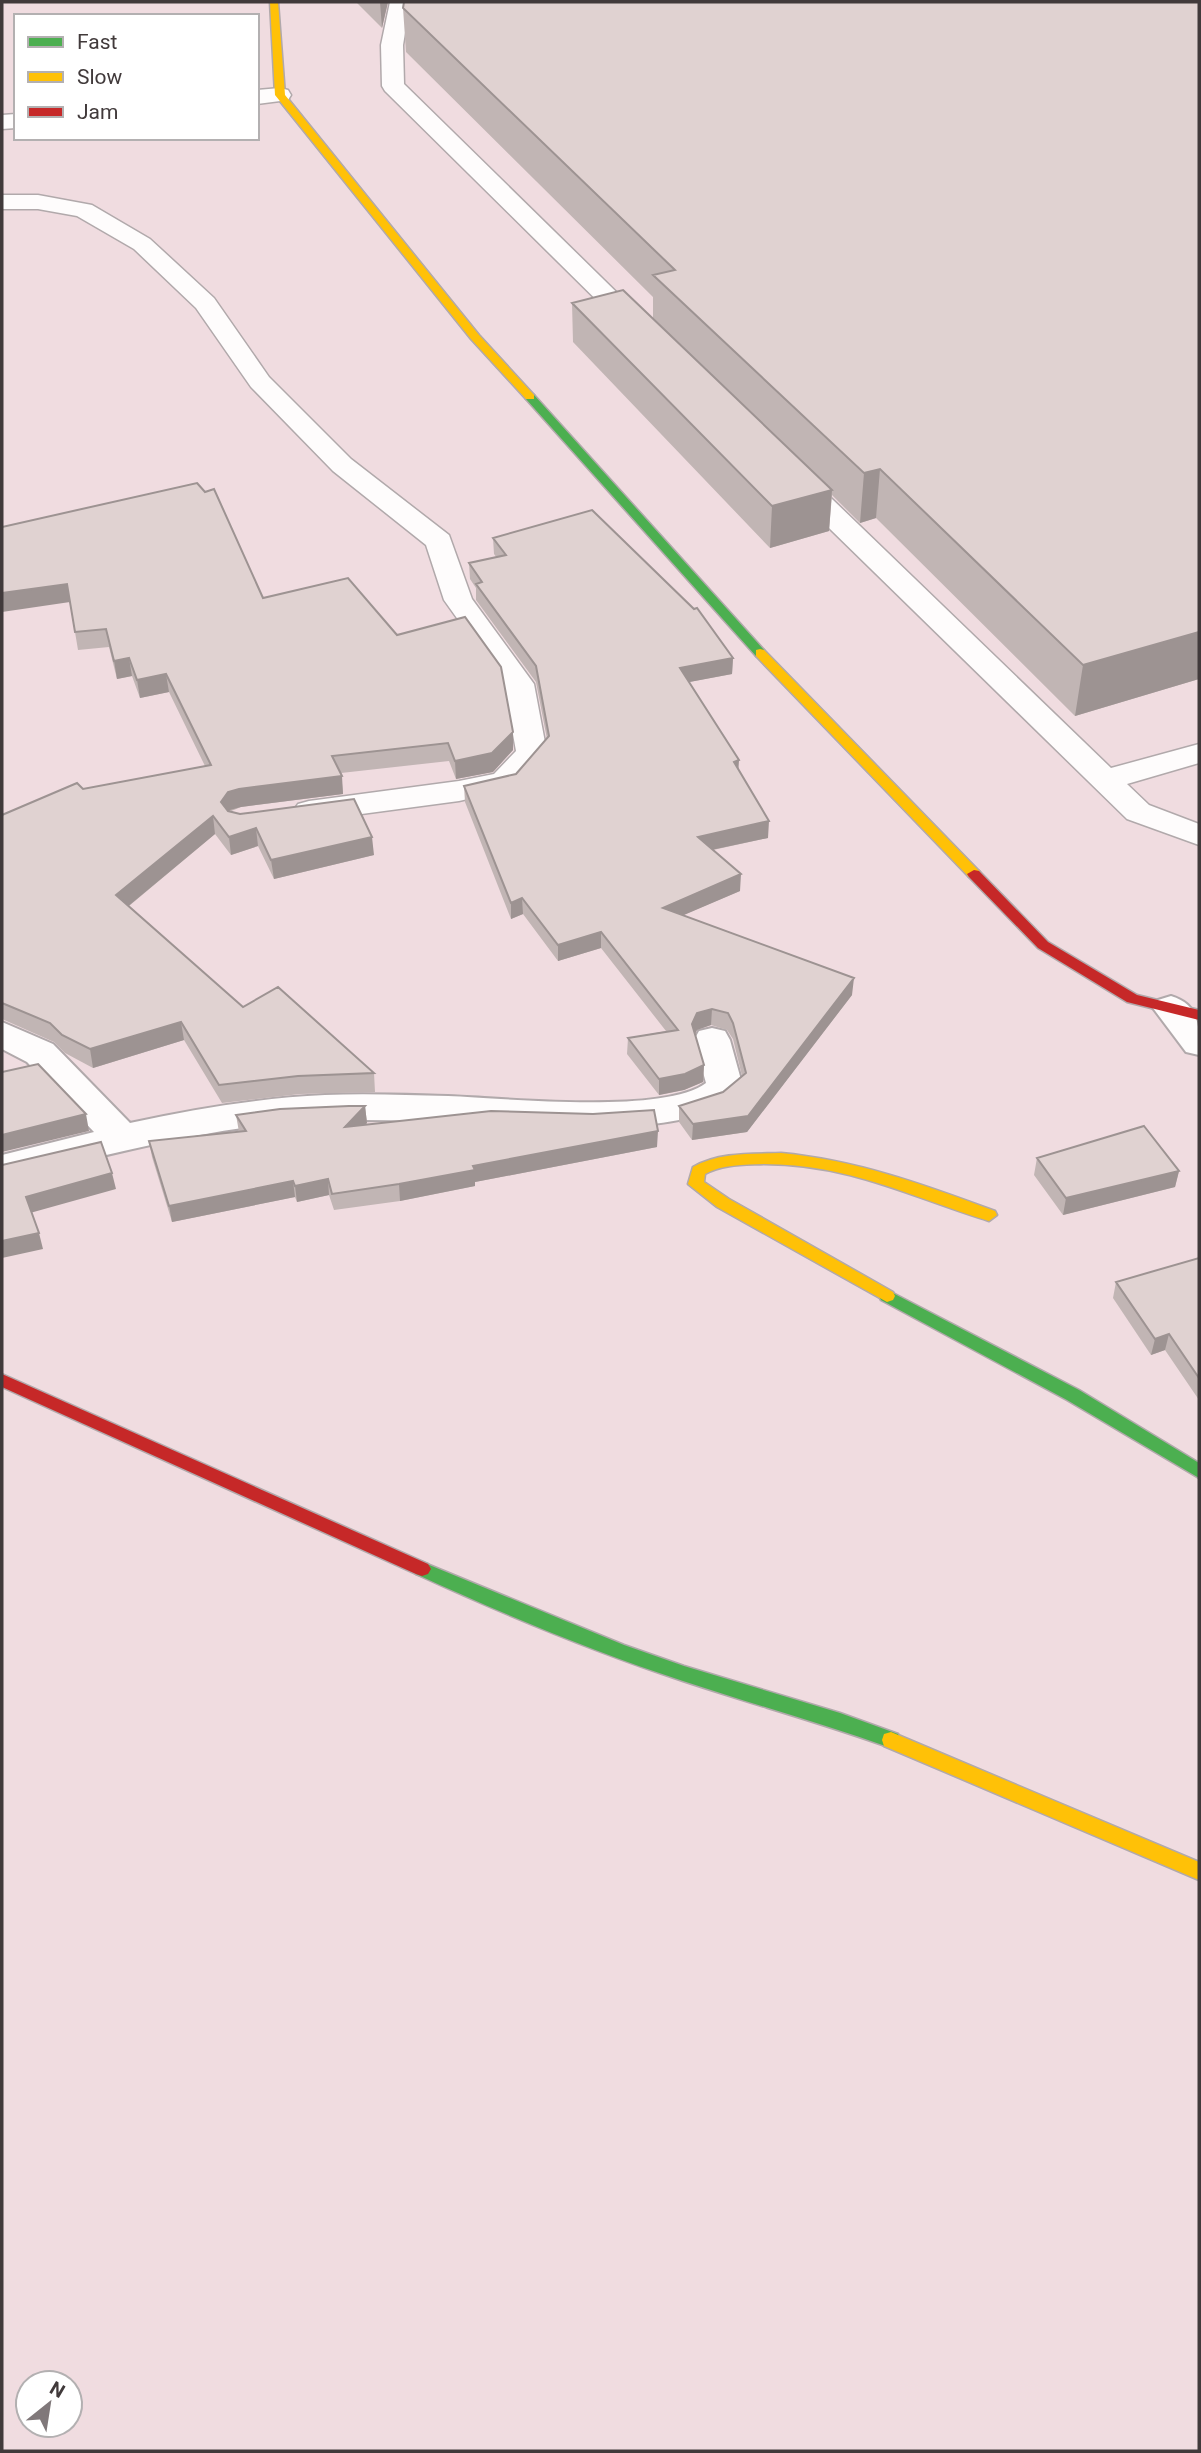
<svg xmlns="http://www.w3.org/2000/svg" width="1201" height="2453" font-family="Roboto,sans-serif">
<style>
.built{fill:#f0dce0;fill-rule:evenodd}
.lines{fill:none;stroke-linecap:round;stroke-linejoin:round}
.lane-casing{stroke:#b1a9ab;stroke-width:3}
.street-casing{stroke:#b1a9ab;stroke-width:4}
.fast-casing{stroke:#b1a9ab;stroke-width:3}
.slow-casing{stroke:#b1a9ab;stroke-width:3}
.jam-casing{stroke:#b1a9ab;stroke-width:3}
.lane{fill:#fefcfc;fill-rule:evenodd}
.street{fill:#fefcfc;fill-rule:evenodd}
.fast{fill:#4caf50;fill-rule:evenodd}
.slow{fill:#ffc107;fill-rule:evenodd}
.jam{fill:#c62828;fill-rule:evenodd}
.wall{fill:#c1b5b4}
.shaded-wall{fill:#9d9392}
.building{fill:#e0d2d1;stroke:#9d9392;stroke-width:2}
</style>
<rect width="100%" height="100%" fill="#f6ebee"/>
<!-- built -->
<path class="built" d="M2 2H1199V2451H2ZM16 16H257V138H16ZM28 2383H70V2425H28Z"/>
<g class="lines">
<defs>
<path id="lane" d="M390 2H410L403 45 404 84 651 326 654 331 651 336 642 338 633 336 385 91 382 86 381 45Z
M280 88 288 90 291 95 288 100 257 104V90Z
M16 114V128L2 129V115Z
M2 195H38L92 205 150 239 214 298 269 377 351 459 449 535 472 599 534 684 547 753 515 788 459 801 309 821 298 818 293 811 298 804 309 801 459 781 494 774 516 751 504 684 444 600 426 545 333 471 251 387 196 308 134 249 77 216 38 209H2Z
M794 470 804 472 1111 768 1199 744V763L1127 784 1149 805 1199 824V845L1127 819 784 484 781 478 784 472Z"/>
<path id="street" d="M1171 996C1201 1005 1199 1028 1199 1055L1186 1052 1153 1008 1158 1000Z
M2 1022 53 1044 130 1123C194 1109 259 1098 325 1095 366 1093 407 1095 448 1096 504 1098 663 1115 706 1083L694 1040 699 1031 712 1028 725 1031 730 1040 743 1087C707 1148 487 1123 420 1121 374 1120 328 1119 282 1123 187 1133 94 1158 2 1181V1155L94 1132 27 1062 2 1049Z"/>
<path id="fast" d="M526 395H534L764 650V656H756L526 399Z
M887 1290 1079 1390 1199 1463V1478L1067 1400 881 1300 879 1296 881 1292Z
M422 1562 624 1645 684 1666 840 1713 898 1734 900 1740 898 1746 891 1748C822 1723 752 1704 683 1681 592 1651 503 1614 416 1574L413 1569 416 1564Z"/>
<path id="slow" d="M270 2H278L285 95 479 335 534 395V399H526L471 339 275 95Z
M760 649 764 650 979 871 981 874 979 877H969L756 656V650Z
M781 1153C856 1160 925 1185 995 1211L997 1215 989 1221C911 1197 849 1164 764 1164 744 1165 723 1164 705 1174L704 1182 729 1199 893 1292 895 1296 893 1300 887 1302 717 1207 688 1184 693 1167C719 1152 751 1154 781 1153Z
M891 1732 1199 1862V1880L884 1746 882 1740 884 1734Z"/>
<path id="jam" d="M974 870 979 871 1048 942 1137 995 1199 1010V1020L1127 1002 1038 948 969 877 967 874Z
M2 1374 428 1564 431 1569 428 1574 422 1576 416 1574 2 1387Z"/>
</defs>
<!-- lane casing -->
<use href="#lane" class="lane-casing"/>
<!-- street casing -->
<use href="#street" class="street-casing"/>
<!-- fast casing -->
<use href="#fast" class="fast-casing"/>
<!-- slow casing -->
<use href="#slow" class="slow-casing"/>
<!-- jam casing -->
<use href="#jam" class="jam-casing"/>
<!-- lane -->
<use href="#lane" class="lane"/>
<!-- street -->
<use href="#street" class="street"/>
<!-- fast -->
<use href="#fast" class="fast"/>
<!-- slow -->
<use href="#slow" class="slow"/>
<!-- jam -->
<use href="#jam" class="jam"/>
</g>
<!-- wall -->
<path class="wall" d="M356 2H388L382 28Z
M1199 2V679L1075 716 876 518 860 523 832 495 829 531 770 548 573 342 572 303 653 319V297L406 52 403 8Z
M2 527 397 635 513 732V750L493 772 456 779 449 761 341 773 343 794 241 807 229 812 374 855 274 879 258 846 231 855 215 834 129 906 243 1007 374 1073 375 1092 300 1094 222 1103 184 1040 93 1068 65 1053 54 1042 2 1019V815L83 789 205 766 169 692 140 698 132 676 117 679 109 647 78 650 70 602Z
M493 538 733 658 732 674 689 682 738 770 768 838 713 850 740 891 683 915 852 995 747 1132 692 1140 679 1122V1106L723 1092 742 1076 733 1039 727 1030 711 1025 697 1030 695 1034 704 1065 703 1082 684 1090 659 1095 627 1054 628 1038 666 1031 601 948 558 961 523 914 511 919 465 802 464 786 516 774 547 739 536 682 476 600V588L470 579 469 563 497 558 494 554Z
M365 1106 367 1123 365 1125 657 1147 475 1182V1186L400 1201 334 1210 329 1195 297 1202 295 1197 172 1222 152 1157 149 1141 239 1132 236 1115Z
M1037 1158 1179 1171 1175 1187 1063 1215 1034 1175Z
M1199 1258V1400L1165 1350 1151 1355 1113 1298 1116 1282Z"/>
<!-- shaded-wall -->
<path class="shaded-wall" d="M380 2H388L382 28Z
M880 469 876 518 860 523 864 473Z
M832 490 829 531 770 548 772 506Z
M67 584 70 602 2 612V593Z
M1199 632V679L1075 716 1083 665Z
M129 658 132 676 117 679 114 661Z
M733 658 732 674 679 684 680 668Z
M166 674 169 692 140 698 137 680Z
M513 732V750L493 772 456 779 455 761Z
M739 760 738 776 734 762Z
M342 776 343 794 241 807 230 810 223 820 221 802 228 792 239 789Z
M213 816 215 834 120 913 116 895Z
M769 821 768 838 697 853 698 837Z
M256 828 258 846 231 855 229 837Z
M372 837 374 855 274 879 271 860Z
M741 874 740 891 663 924V908Z
M522 898 523 914 511 919V903Z
M601 932V948L558 961V945Z
M854 978 852 995 747 1132 692 1140 693 1124Z
M712 1009 711 1025 697 1030 691 1041 692 1024 697 1013Z
M181 1022 184 1040 93 1068 90 1049Z
M704 1065 703 1082 684 1090 659 1095V1079Z
M365 1106 367 1123 347 1143 345 1127Z
M86 1114 89 1131 2 1152V1135Z
M658 1131 657 1147 475 1182V1186L400 1201 399 1184 473 1166Z
M1179 1171 1175 1187 1063 1215 1066 1198Z
M112 1173 116 1189 30 1213 26 1197Z
M328 1179 329 1195 297 1202 295 1186Z
M293 1181 295 1197 172 1222 169 1206Z
M39 1233 43 1249 2 1258V1241Z
M1169 1334 1165 1350 1151 1355 1155 1339Z"/>
<!-- building -->
<path class="building" d="M404 2H1199V632L1083 665 880 469 864 473 653 275 675 270 403 8Z
M623 290 832 490 772 506 572 303Z
M197 483 205 492 214 489 263 598 348 578 397 635 465 617 501 667 513 732 492 753 455 761 448 743 332 756 342 776 239 789 228 792 221 802 228 811 240 814 354 799 372 837 271 860 256 828 229 837 213 816 116 895 243 1007 278 987 374 1073 298 1076 219 1085 181 1022 90 1049 62 1035 50 1023 2 1003V815L77 783 83 789 211 765 166 674 137 680 129 658 114 661 106 629 75 632 67 584 2 593V527Z
M592 510 694 609 697 608 733 658 680 668 739 760 734 762 769 821 698 837 741 874 663 908 854 978 748 1116 693 1124 679 1106 723 1092 746 1073 733 1023 728 1013 712 1009 697 1013 692 1024 704 1065 685 1074 659 1079 628 1038 678 1030 601 932 558 945 522 898 511 903 464 786 516 774 549 736 536 666 476 584 482 582 469 563 506 555 493 538Z
M38 1064 86 1114 2 1135V1072Z
M349 1106H365L345 1127 491 1111 593 1114 654 1110 658 1131 473 1166 475 1170 399 1184 332 1194 328 1179 295 1186 293 1181 169 1206 149 1141 246 1131 236 1115 280 1109Z
M1144 1126 1179 1171 1066 1198 1037 1158Z
M101 1142 112 1173 26 1197 39 1233 2 1241V1165Z
M1199 1258V1378L1169 1334 1155 1339 1116 1282Z"/>
<!-- border -->
<rect width="1201" height="2453" fill="none" stroke="#413a3b" stroke-width="7"/>
<!-- legend -->
<rect x="14" y="14" width="245" height="126" fill="#ffffff" stroke="#b3b0b1" stroke-width="2"/>
<rect x="28" y="37" width="35" height="10" fill="#4caf50" stroke="#b3b0b1" stroke-width="2"/>
<text x="77" y="49" font-size="21" fill="#413a3b">Fast</text>
<rect x="28" y="72" width="35" height="10" fill="#ffc107" stroke="#b3b0b1" stroke-width="2"/>
<text x="77" y="84" font-size="21" fill="#413a3b">Slow</text>
<rect x="28" y="107" width="35" height="10" fill="#c62828" stroke="#b3b0b1" stroke-width="2"/>
<text x="77" y="119" font-size="21" fill="#413a3b">Jam</text>
<!-- north arrow -->
<g transform="translate(49 2404) rotate(30)"><circle r="33" fill="#ffffff" stroke="#b3b0b1" stroke-width="2"/>
<path d="M0-5L12 26L0 18L-12 26Z" fill="#80787a"/>
<text y="-10" font-size="19" font-weight="bold" text-anchor="middle" fill="#413a3b">N</text>
</g>
</svg>
